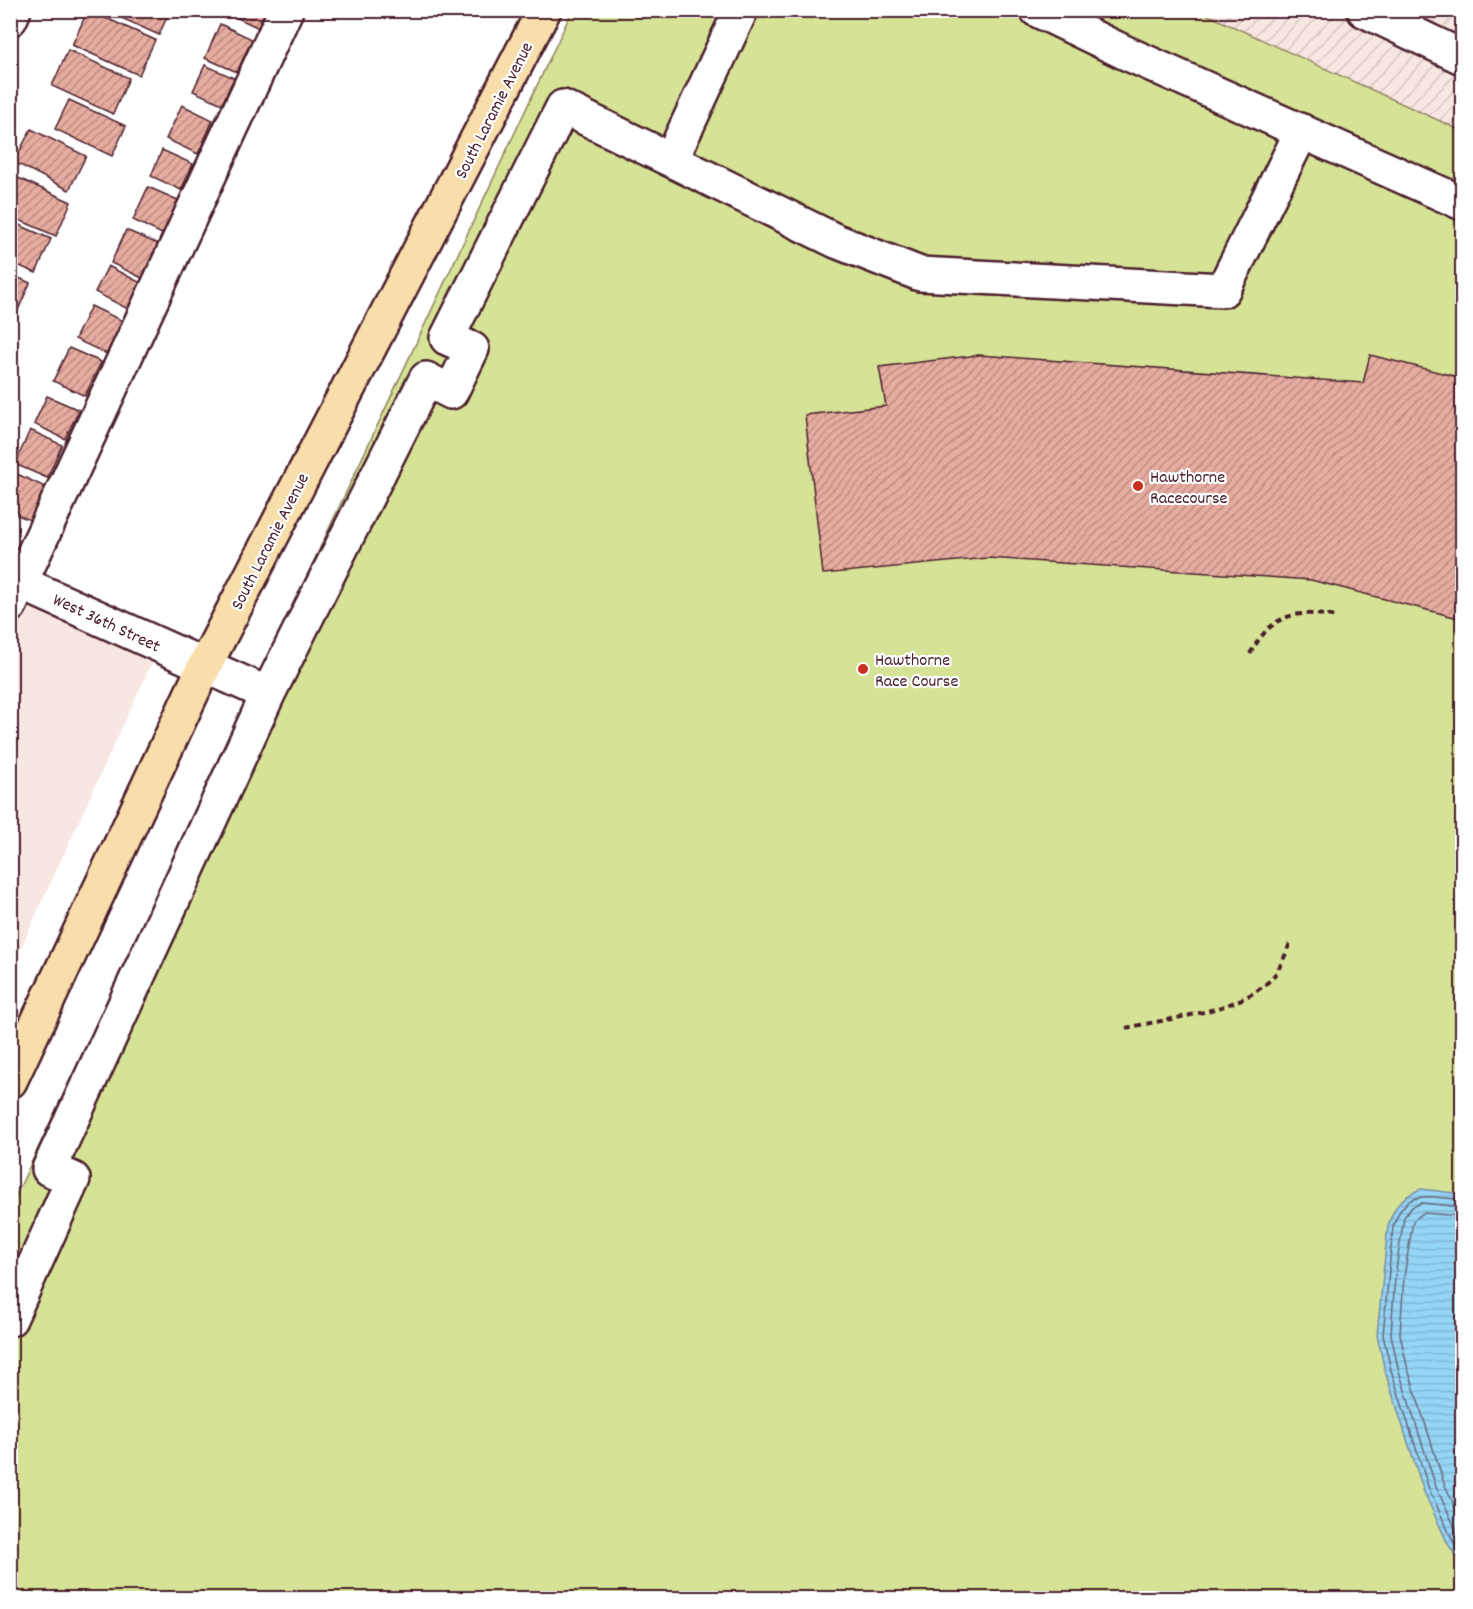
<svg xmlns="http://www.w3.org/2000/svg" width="1473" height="1609" font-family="Dekko,sans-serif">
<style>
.built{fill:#f8e6e2}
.industrial{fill:url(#industrial-furrows)}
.pitch{fill:#d6e396;stroke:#908160;stroke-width:1.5}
.water{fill:url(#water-rules);stroke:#778ca5;stroke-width:1.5}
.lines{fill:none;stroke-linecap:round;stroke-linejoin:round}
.shore{stroke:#68687c;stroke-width:1.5}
.building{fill:url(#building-hatch);stroke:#4a1f2b;stroke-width:1.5}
.minor-casing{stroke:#4a1f2b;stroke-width:38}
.major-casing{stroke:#4a1f2b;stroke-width:38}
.path{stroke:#4a1f2b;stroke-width:4;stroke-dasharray:6 4.5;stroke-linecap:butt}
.minor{stroke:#fff;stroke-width:33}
.major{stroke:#f8deab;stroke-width:33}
.poi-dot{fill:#c8321e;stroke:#fff;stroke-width:2}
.labels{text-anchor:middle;stroke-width:4.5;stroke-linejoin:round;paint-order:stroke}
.street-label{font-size:18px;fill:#4a1f2b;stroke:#fff}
.poi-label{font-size:18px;fill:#4a1f2b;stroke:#fff;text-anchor:start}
</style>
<defs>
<pattern id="industrial-furrows" width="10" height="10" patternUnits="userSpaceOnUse" patternTransform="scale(1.5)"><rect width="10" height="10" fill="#f8e6e2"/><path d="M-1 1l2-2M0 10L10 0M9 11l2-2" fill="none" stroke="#d6c5c2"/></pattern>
<pattern id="water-rules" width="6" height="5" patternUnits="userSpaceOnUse" patternTransform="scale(1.5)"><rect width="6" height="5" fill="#95d5f6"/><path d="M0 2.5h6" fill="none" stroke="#82b6d3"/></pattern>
<pattern id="building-hatch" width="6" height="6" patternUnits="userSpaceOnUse" patternTransform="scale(1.5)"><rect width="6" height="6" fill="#e6aca0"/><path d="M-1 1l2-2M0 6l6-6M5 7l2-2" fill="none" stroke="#bc8b83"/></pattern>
</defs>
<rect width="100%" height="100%" fill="#fff"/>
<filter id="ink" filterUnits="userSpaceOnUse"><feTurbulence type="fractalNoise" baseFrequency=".0167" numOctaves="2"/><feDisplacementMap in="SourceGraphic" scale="12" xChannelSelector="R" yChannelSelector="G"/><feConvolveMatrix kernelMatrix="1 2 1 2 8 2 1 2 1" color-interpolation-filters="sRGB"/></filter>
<g filter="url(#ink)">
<!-- built -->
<path class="built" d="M14 597 152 662 11 969 10 605Z"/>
<!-- industrial -->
<path class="industrial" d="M1199 11H1462V131Z"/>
<!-- pitch -->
<path class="pitch" d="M572 11H1199L1462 131V1598H11V1206Z"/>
<!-- water -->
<path class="water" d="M1421 1189 1462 1194V1566L1448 1544 1424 1492 1385 1371 1377 1335 1388 1226C1394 1206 1401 1197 1421 1189Z"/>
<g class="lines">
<!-- shore -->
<path class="shore" d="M1462 1199C1428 1199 1406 1185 1393 1227L1383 1335 1391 1370 1429 1489 1453 1541 1462 1555
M1462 1207 1422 1203 1412 1207 1404 1217 1395 1276 1391 1334 1398 1368 1436 1487 1462 1542
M1462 1216 1423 1213 1413 1221 1404 1277 1400 1334 1407 1366 1444 1483 1462 1522"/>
</g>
<!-- building -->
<path class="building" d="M88 10 155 40 139 75 72 45Z
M104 10H170L159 35Z
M228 10H267L259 28 227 13Z
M220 24 252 39 237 72 205 58Z
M68 50 129 78 113 114 52 86Z
M205 65 234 78 222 104 193 91Z
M69 100 126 126 112 156 55 129Z
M182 105 213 120 198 154 166 139Z
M31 129 86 156 69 190 14 162Z
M162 150 193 164 181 190 151 176Z
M16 177 71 202 56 236 10 216V188Z
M148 187 180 201 164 235 133 220Z
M10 221 51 239 36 273 10 262Z
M126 230 158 244 142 278 111 263Z
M108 266 141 283 128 309 95 292Z
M10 274 30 283 15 317 10 315Z
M91 306 123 321 107 354 75 339Z
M69 348 101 362 85 396 53 381Z
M979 355 1363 383 1370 355 1462 378V619L1311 580 988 558 823 574 805 415 886 406 879 367Z
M47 396 79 410 65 439 34 424Z
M30 430 62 445 47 478 15 464Z
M13 472 45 487 30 520 10 512V478Z"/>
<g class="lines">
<defs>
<path id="minor" d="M741 10 671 160 836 241 920 274 1223 290 1302 131
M1037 10 1126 53 1462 203
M1364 10 1462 57
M10 19 14 10
M10 578 268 694
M10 605 286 10
M10 1319 73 1179 49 1169 268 694 426 379 451 392 472 349 447 338 563 107 671 160"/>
<path id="major" d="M10 1081 204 667 544 10"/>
</defs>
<!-- minor casing -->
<use href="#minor" class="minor-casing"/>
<!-- major casing -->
<use href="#major" class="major-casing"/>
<!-- path -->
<path class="path" d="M1250 654C1272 614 1294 609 1337 617
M1126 1028C1169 1018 1239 1012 1270 980 1280 970 1285 956 1290 943"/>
<!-- minor -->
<use href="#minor" class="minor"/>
<!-- major -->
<use href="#major" class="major"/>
</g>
</g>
<!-- markers -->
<g class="poi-dot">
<circle cx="1138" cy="486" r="6"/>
<circle cx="863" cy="669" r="6"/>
</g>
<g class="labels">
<!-- street labels -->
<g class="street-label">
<text transform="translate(493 110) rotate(-63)" y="6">South Laramie Avenue</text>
<text transform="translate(269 541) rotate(-63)" y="6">South Laramie Avenue</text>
<text transform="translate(107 622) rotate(25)" y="6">West 36th Street</text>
</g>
<!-- poi labels -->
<g class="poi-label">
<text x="1150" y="482">Hawthorne<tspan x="1150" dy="21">Racecourse</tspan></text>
<text x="875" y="665">Hawthorne<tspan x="875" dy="21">Race Course</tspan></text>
</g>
</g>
<!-- margin -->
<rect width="1473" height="1609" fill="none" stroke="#fff" stroke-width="36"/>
<rect x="18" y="18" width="1437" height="1573" fill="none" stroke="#4a1f2b" stroke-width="2" filter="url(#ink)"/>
</svg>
